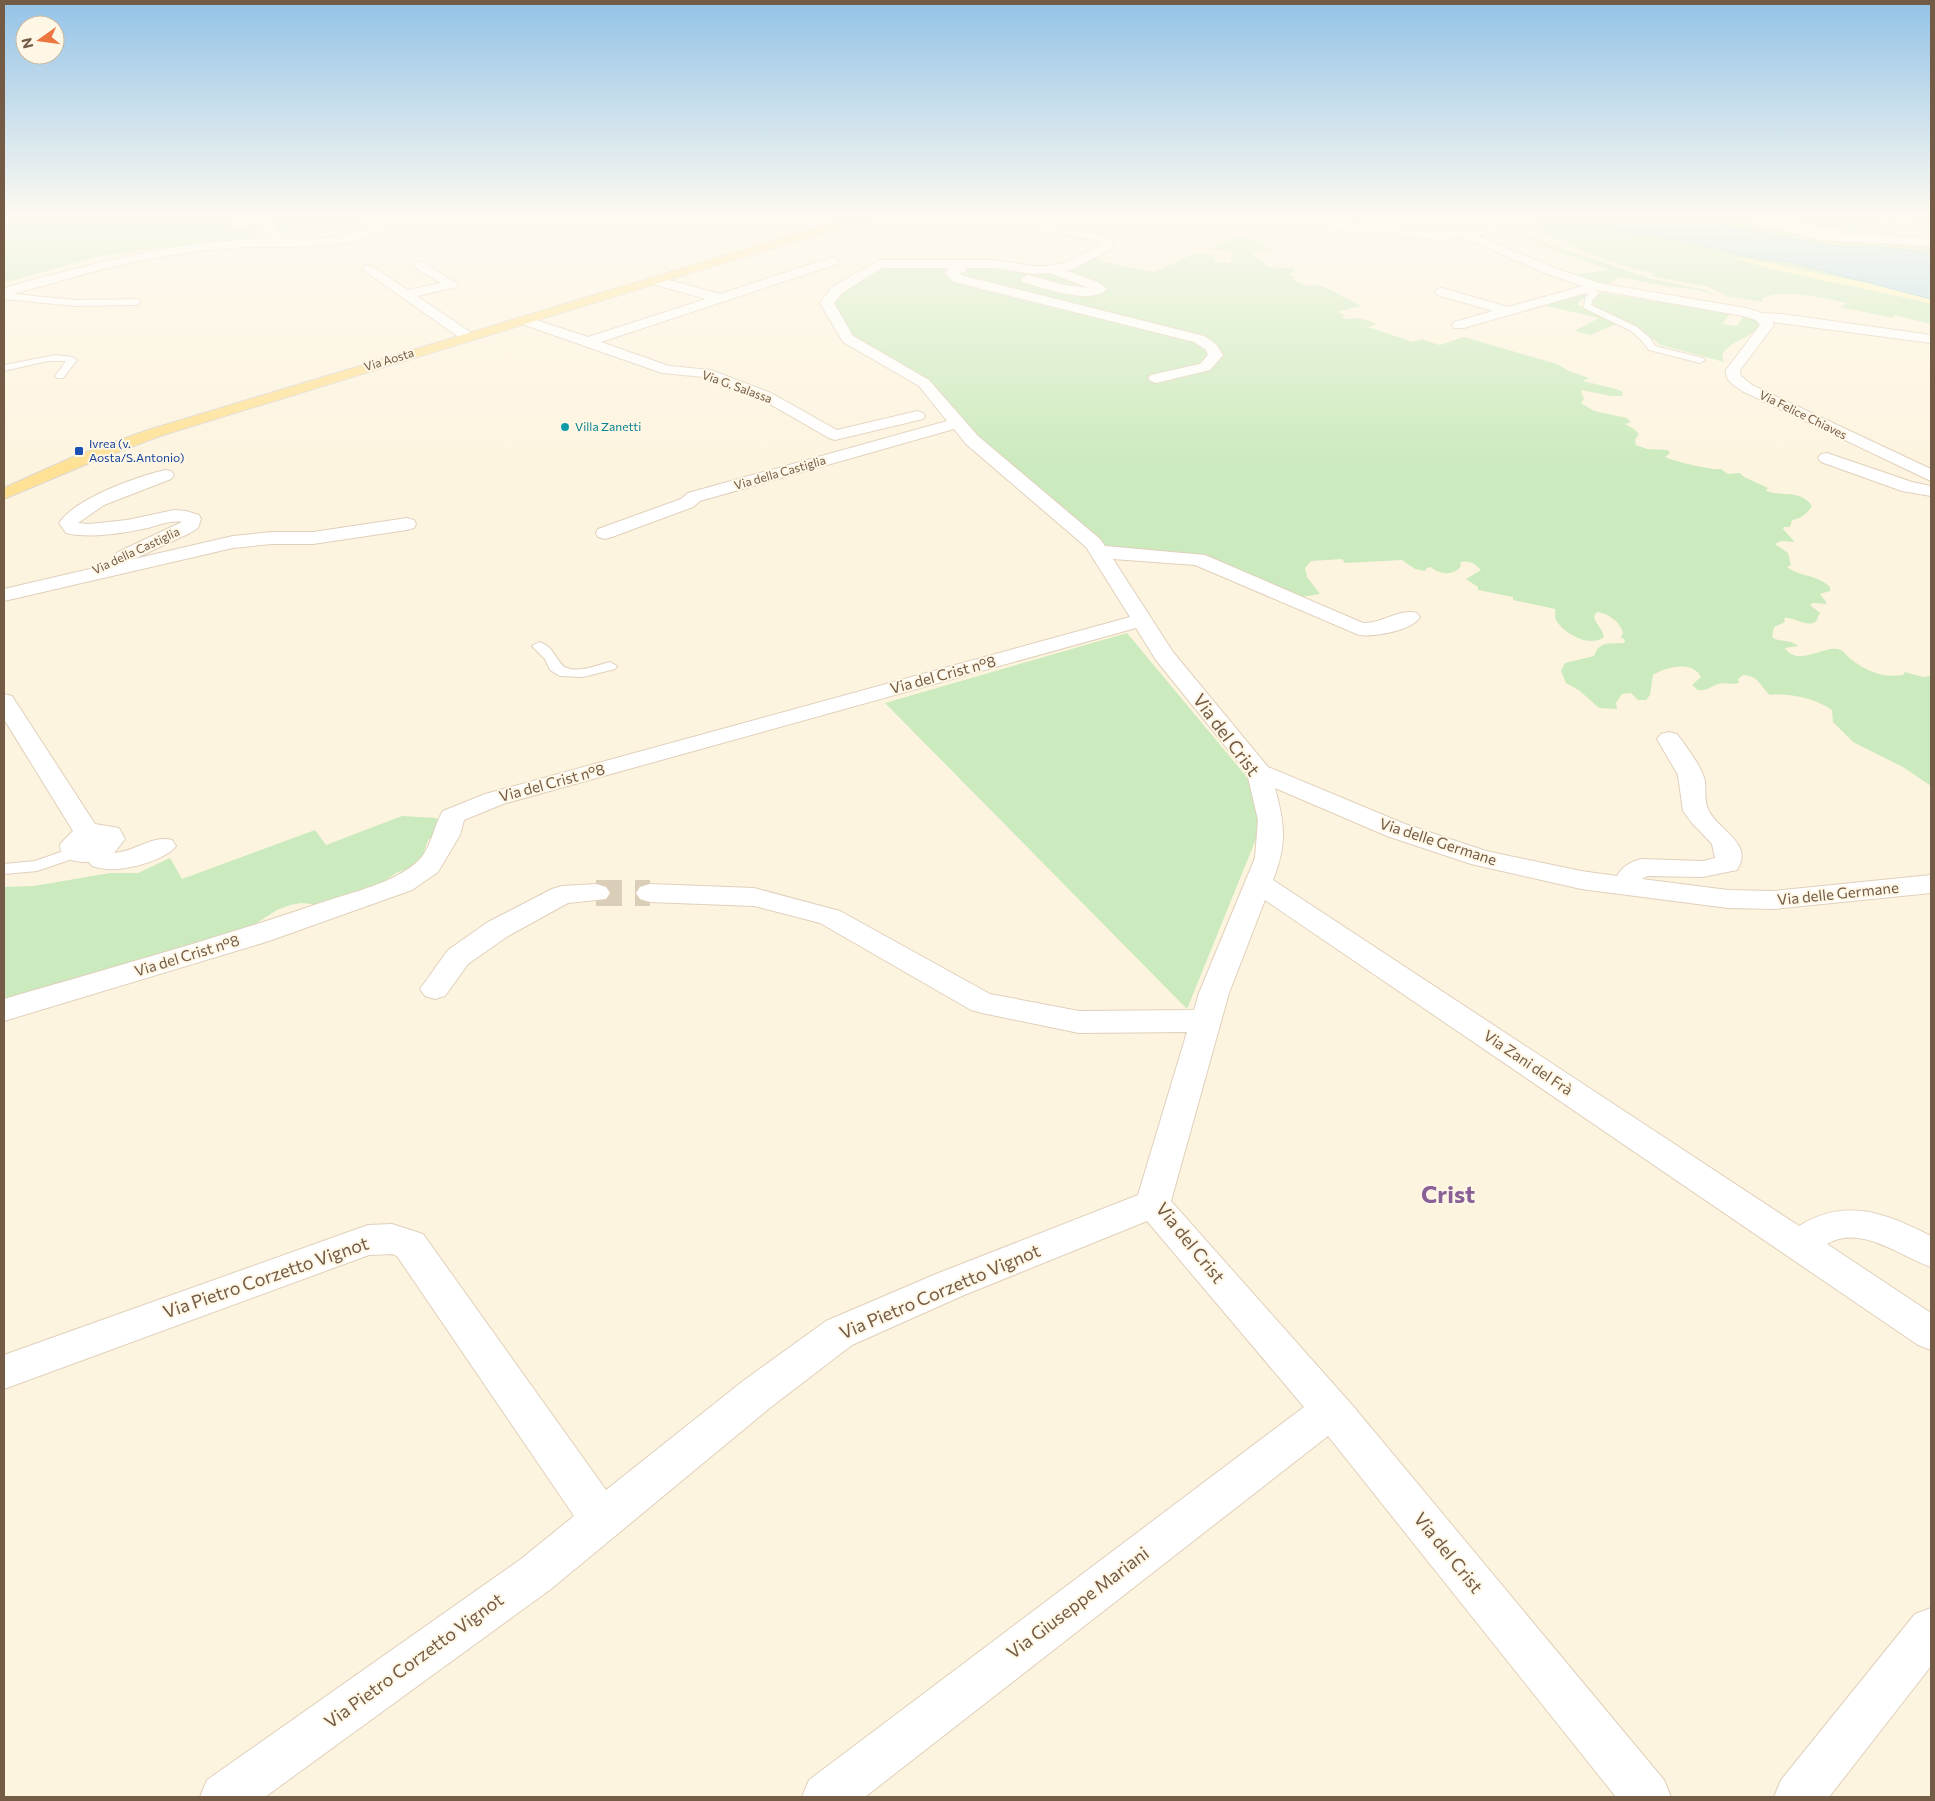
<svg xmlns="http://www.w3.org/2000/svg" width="1935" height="1801" font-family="Commissioner,sans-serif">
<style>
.green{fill:#cbeabd}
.sand{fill:#fdf5b8}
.water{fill:#b3dae6;stroke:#99c8d8}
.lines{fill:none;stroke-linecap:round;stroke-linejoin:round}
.minor-tunnel-far1{stroke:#daceb9;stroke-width:12;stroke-dasharray:12 6;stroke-linecap:butt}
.minor-tunnel{stroke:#daceb9;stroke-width:26;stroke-dasharray:26 13;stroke-linecap:butt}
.service-casing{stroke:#e0d0bb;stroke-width:2}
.minor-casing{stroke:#e0d0bb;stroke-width:2}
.secondary-casing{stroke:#e6d2b9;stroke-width:2}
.primary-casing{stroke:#ddd8d3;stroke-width:2}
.service{fill:#fff;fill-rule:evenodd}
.minor{fill:#fff;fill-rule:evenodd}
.secondary{fill:#fff;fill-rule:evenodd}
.primary{fill:#fee195;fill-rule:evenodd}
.culture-dot{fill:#0f9aa8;stroke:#fff7e5;stroke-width:2}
.transit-dot{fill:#1a4fb4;stroke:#fff7e5;stroke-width:2}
.labels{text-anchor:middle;stroke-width:4;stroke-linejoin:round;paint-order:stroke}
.far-street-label{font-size:12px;fill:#735b46;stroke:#fff7e5}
.far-culture-label{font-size:12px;fill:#0d838f;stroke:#fff7e5;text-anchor:start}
.far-transit-label{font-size:12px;fill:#164399;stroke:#fff7e5;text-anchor:start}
.street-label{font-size:15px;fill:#735b46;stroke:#fff7e5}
.near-street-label{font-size:18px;fill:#735b46;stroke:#fff7e5}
.near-district-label{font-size:24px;font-weight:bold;fill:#8a6197;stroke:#fff7e5}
</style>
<rect width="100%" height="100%" fill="#fdf4df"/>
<!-- green -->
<path class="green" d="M4 216H361L360 222 99 256 4 283Z
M1557 216H1606L1620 220 1610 228 1632 234 1661 237 1732 252 1743 256 1789 262 1912 293 1931 299V324L1894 315 1893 318 1840 307 1847 303C1824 298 1781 288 1761 299L1763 302 1727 296 1709 287 1651 276 1654 273C1604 263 1570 245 1525 223Z
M1698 216H1719L1775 231 1784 229 1931 242V253L1877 247H1840L1729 227Z
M1836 216 1858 221 1877 220 1890 226 1861 228 1866 231 1856 230 1854 232 1788 224 1810 222 1796 217Z
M1912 216H1931V232L1907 230 1879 219H1890L1903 223 1931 221Z
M1513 232 1649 278 1706 290 1716 296 1699 290 1664 286 1619 277 1606 286 1570 275 1609 270 1508 233Z
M1238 236 1256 240 1272 250 1250 252 1268 267 1293 268 1295 272 1289 274 1294 277 1293 280 1307 286 1317 285 1327 288 1361 306 1337 312 1346 315 1342 317 1344 319 1359 318 1377 324 1368 327 1413 342 1422 339 1439 345 1464 337 1557 364 1569 371 1589 378 1583 381 1616 389 1623 392 1622 396H1611L1581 390 1584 399 1581 403 1594 411 1627 418 1631 422 1625 424 1634 429 1639 434 1635 440 1636 445 1647 449 1668 450 1670 453 1665 457C1673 461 1714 471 1721 469L1728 474 1740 473 1744 477 1768 488 1766 491C1782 497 1801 489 1812 506 1807 514 1800 519 1792 520L1790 527H1784L1783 529 1795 542 1781 541 1775 544 1788 553 1791 565 1787 567C1801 577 1818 575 1830 587V591L1820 594 1826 602 1827 604 1813 603 1810 605 1820 613C1818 615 1818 618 1817 620 1810 630 1793 616 1784 618L1785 622 1774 627 1772 637C1780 643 1790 639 1798 646L1785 648C1798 667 1821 647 1837 649 1844 650 1846 656 1852 660 1868 672 1883 678 1903 675L1905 672 1923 677 1931 676V786L1903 767 1853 742 1833 722 1832 710C1814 698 1790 693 1770 695 1759 685 1759 676 1743 675L1738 679 1739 683C1732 685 1724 682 1718 684 1710 687 1707 691 1698 690L1692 685 1701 677C1692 660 1666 667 1653 675L1650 695 1646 700H1638L1631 693 1622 694 1616 703 1617 709 1599 708 1580 691 1566 683 1561 671 1565 663 1594 656C1599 641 1609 644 1624 643L1625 640 1621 637 1623 633C1621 622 1607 613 1597 612L1594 616C1595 624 1603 629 1604 637 1590 648 1564 634 1556 620 1554 616 1556 612 1555 609L1513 600V597L1478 590V587L1466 579 1481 570C1475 563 1469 560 1460 562L1461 566C1454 576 1440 575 1431 567L1427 568 1425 571 1415 569 1402 560 1345 563 1342 559 1311 561 1305 568 1307 577 1320 594 1301 597 1226 564 1101 550 975 439 927 382 853 339 843 326 835 303 843 291 885 265 990 267 1032 273H1059L1078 268 1094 258 1101 259 1098 261 1154 272 1197 253 1214 255V262L1231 263 1232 251 1206 250Z
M1582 293 1589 294 1577 304 1617 324 1590 335 1574 331 1599 318 1542 305Z
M1602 293 1730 313 1723 324 1737 326 1744 315 1761 323C1756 338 1730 339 1722 355L1724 362 1661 345 1633 325 1595 308 1592 302 1597 295Z
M1127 633 1246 776C1256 799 1260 814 1256 839L1187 1009 885 703Z
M402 816 436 818 440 822 438 832 428 840 422 858 416 866 396 873 377 886 323 905 301 903 290 905 277 910 249 928 228 933 4 1000V887L34 886 110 873H138L170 858 182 879 315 830 326 845Z"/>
<!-- sand -->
<path class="sand" d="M1733 258H1744L1856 281 1860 280 1931 299V304C1866 287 1798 278 1733 258Z"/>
<!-- water -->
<path class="water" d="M1606 216 1690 217 1692 219 1715 222 1729 227 1840 247H1877L1931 253V299L1789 262 1743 256 1732 252 1661 237 1632 234 1610 228 1619 220Z"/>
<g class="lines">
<!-- minor-tunnel-far1 -->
<path class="minor-tunnel-far1" d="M1745 216 1755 220"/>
<!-- minor-tunnel -->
<path class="minor-tunnel" d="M596 893H650"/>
<defs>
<path id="service" d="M1769 221 1823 228H1840L1844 230C1832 238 1787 227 1772 225L1768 223Z
M1579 288 1598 291 1599 293 1593 299 1591 305 1637 327 1650 338 1655 346 1703 358 1705 360 1700 363 1649 350 1642 341 1631 331 1584 308 1585 298 1589 294 1579 292Z
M4 293 75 300 137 299 141 302 137 305 75 306 4 299Z
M56 355 72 357 77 360 63 378H57L55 376 66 361H47L4 371V365Z
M539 642C555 646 557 665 567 668 580 673 597 665 610 662L617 666 615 669 583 677 560 676 550 670 545 659 532 646Z
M75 847 81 848 83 852 81 856 37 871 4 874V864L35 861Z"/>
<path id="minor" d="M265 216 284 239C315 239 348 240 375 224V216H387V225C364 253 284 245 250 247 198 249 146 258 96 271 65 279 35 289 4 296V288C91 264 180 239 272 239L260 223 235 227 229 224 235 221Z
M1009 216C1029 216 1031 221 1048 226 1068 232 1090 230 1110 238L1113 246 1111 249 1073 269 1066 270 1097 282 1107 289C1092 306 1041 287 1022 282L1021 279 1027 275 1065 285 1089 288 1050 273 1033 274 994 268H966L965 272 959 273 964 276 1204 336 1216 344 1223 355 1210 370 1156 383 1151 381 1148 378 1151 375 1200 364 1208 355 1206 350 1194 342 954 282 945 273 949 268H882L842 293 834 303 853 336 929 380 978 436 1100 539 1105 546 1205 555 1363 623C1382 624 1399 608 1417 613L1420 617C1411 631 1375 637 1359 635L1195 565 1113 559 1173 652 1268 767 1405 824 1486 851 1581 871 1617 876C1623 866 1630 862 1641 859L1703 861 1715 858 1712 844 1692 823 1683 811 1678 775 1657 739 1661 734 1669 732 1677 734C1687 748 1701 765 1705 781 1706 790 1704 800 1708 809 1716 829 1755 843 1737 870L1703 877 1647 876 1642 879 1728 890 1774 891 1931 875V893L1774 909 1728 908 1581 889 1471 864 1387 836 1275 788C1285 825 1287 844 1273 880L1799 1226C1846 1197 1885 1213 1931 1236V1267C1899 1256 1861 1224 1827 1244L1931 1313V1350L1918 1345 1265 900 1229 993 1171 1201 1353 1406 1664 1780 1671 1797H1616L1328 1436 865 1797H802L809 1780 1304 1407 1147 1221 962 1296 852 1345 771 1407 551 1589 265 1797H200L207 1780 521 1559 574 1516 397 1256 392 1254 369 1255 4 1389V1355L368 1225 392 1224 423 1234 606 1490 743 1381 826 1321 936 1274 1138 1195 1187 1032 1079 1033 982 1013 971 1010 820 923 754 906 650 902 640 899 636 893 640 887 650 884 754 888 840 911 990 994 1079 1011 1194 1010 1199 993 1255 858 1258 820 1247 773 1156 660 1136 628 503 804 464 820 460 835 438 872 412 890 266 942 4 1021V999C110 968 216 939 320 903 352 892 393 884 418 861 432 848 433 826 443 811L485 794 1130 617 1086 547 966 444 954 429 700 501 693 507 612 537 605 539 598 537 596 533 598 529 681 499 688 493 947 421 919 386 843 342 820 303 832 287 879 260H994L1033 266H1047L1065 263 1101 245 1094 240 1041 231Z
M1287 216 1334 220 1340 223 1334 226 1291 221 1287 220Z
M1755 217 1818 232 1931 238V246L1818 240 1751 222 1749 220Z
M1466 231 1555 268 1599 283 1746 308 1762 313 1782 314 1931 335V343L1772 322 1774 325 1740 370 1741 376 1752 385 1931 469V481L1742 391C1734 385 1725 381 1726 370L1760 325 1756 320 1743 316 1597 290 1464 328H1454L1452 325 1454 322 1493 311 1437 295 1435 292 1437 289 1442 288 1508 307 1583 286 1547 274 1462 237 1460 235Z
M833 257 839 261 837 264 601 342 669 366 711 370 771 393 837 430 917 411 923 413 925 416 923 419 835 440 829 438 761 399 704 377 662 373 519 323 517 320 524 316 588 337 706 299 649 283 648 280 649 277 654 276 720 294Z
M420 261 458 284 457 287 417 296 473 334 475 337 473 340H463L362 269 364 266H372L408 290 441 283 416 268 414 265Z
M1827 453 1912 482 1931 486V496L1902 491 1821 462 1818 458 1821 454Z
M165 470 171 471 174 475 171 479 104 505 78 523 89 524 127 520 174 510 186 511 199 515 201 519 198 528 190 533 134 559 233 536 272 532H313L407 518 414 520 416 524 414 528 407 530 313 544H272L233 548 4 601V589L124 561 118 560 115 556 118 552 182 522C170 520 159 525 148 528 123 533 91 539 66 533L59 523C76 498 136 477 165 470Z
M4 694 12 696 95 824 119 828 125 839 114 853C134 852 152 835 172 840L176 846C167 859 131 869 115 869 107 870 99 868 92 866L89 862C75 862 60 860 60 844L73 831 4 719Z
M596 884 606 887 610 893 606 899 568 903 508 936 468 964 445 996 435 999 425 996 420 989 448 950 488 922 552 889 562 886Z
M1931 1608V1666L1829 1797H1774L1781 1780 1915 1614Z"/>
<path id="secondary" d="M1219 216H1263L1442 232 1481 229 1531 216H1551L1549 218 1481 235 1442 240 1225 219Z"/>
<path id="primary" d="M855 216H873L871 218 160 436 87 464 4 499V488L75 456 148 430Z"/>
</defs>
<!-- service casing -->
<use href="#service" class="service-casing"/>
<!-- minor casing -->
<use href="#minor" class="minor-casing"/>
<!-- secondary casing -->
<use href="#secondary" class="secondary-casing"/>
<!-- primary casing -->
<use href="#primary" class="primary-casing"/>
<!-- service -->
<use href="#service" class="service"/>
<!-- minor -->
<use href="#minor" class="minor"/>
<!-- secondary -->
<use href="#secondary" class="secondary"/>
<!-- primary -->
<use href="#primary" class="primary"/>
</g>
<!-- sky -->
<linearGradient id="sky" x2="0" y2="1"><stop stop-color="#93c3e7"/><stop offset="0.46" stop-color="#fefaf1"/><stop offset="1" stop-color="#fefaf1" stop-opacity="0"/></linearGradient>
<rect width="1935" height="468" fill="url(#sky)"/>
<!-- markers -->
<circle class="culture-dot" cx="565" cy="427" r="5"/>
<rect class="transit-dot" x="74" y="446" width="10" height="10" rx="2.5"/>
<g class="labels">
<!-- far-street labels -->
<g class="far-street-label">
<text transform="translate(389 360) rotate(-17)" y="4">Via Aosta</text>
<text transform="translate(737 387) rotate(20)" y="4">Via G. Salassa</text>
<text transform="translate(1803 415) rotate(26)" y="4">Via Felice Chiaves</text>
<text transform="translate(780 473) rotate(-16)" y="4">Via della Castiglia</text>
<text transform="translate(136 551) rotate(-25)" y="4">Via della Castiglia</text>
</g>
<!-- far-culture labels -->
<g class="far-culture-label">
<text x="575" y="431">Villa Zanetti</text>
</g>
<!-- far-transit labels -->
<g class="far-transit-label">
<text x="89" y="448">Ivrea (v.<tspan x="89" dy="14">Aosta/S.Antonio)</tspan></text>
</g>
<!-- street labels -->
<g class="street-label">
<text transform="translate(943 675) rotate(-15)" y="5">Via del Crist n°8</text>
<text transform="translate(552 783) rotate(-15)" y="5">Via del Crist n°8</text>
<text transform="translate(1438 842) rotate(18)" y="5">Via delle Germane</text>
<text transform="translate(1838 894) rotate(-6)" y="5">Via delle Germane</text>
<text transform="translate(187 956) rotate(-17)" y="5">Via del Crist n°8</text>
<text transform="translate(1528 1063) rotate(34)" y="5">Via Zani del Frà</text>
</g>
<!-- near-street labels -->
<g class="near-street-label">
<text transform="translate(1226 735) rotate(53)" y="6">Via del Crist</text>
<text transform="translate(1190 1243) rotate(51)" y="6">Via del Crist</text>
<text transform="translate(266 1278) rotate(-19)" y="6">Via Pietro Corzetto Vignot</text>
<text transform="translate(940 1292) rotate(-23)" y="6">Via Pietro Corzetto Vignot</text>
<text transform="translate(1448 1553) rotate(51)" y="6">Via del Crist</text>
<text transform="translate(1078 1603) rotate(-37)" y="6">Via Giuseppe Mariani</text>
<text transform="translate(414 1661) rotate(-36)" y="6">Via Pietro Corzetto Vignot</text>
</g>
<!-- near-district labels -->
<g class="near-district-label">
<text x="1448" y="1203">Crist</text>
</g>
</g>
<!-- border -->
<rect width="1935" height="1801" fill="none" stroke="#735b46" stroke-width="10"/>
<!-- north arrow -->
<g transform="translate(40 40) rotate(256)"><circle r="24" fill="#fff7e5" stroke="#c7b9a5"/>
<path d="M0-4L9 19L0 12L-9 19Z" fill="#eb7640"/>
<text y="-8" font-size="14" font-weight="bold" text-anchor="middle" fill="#735b46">N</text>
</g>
</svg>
